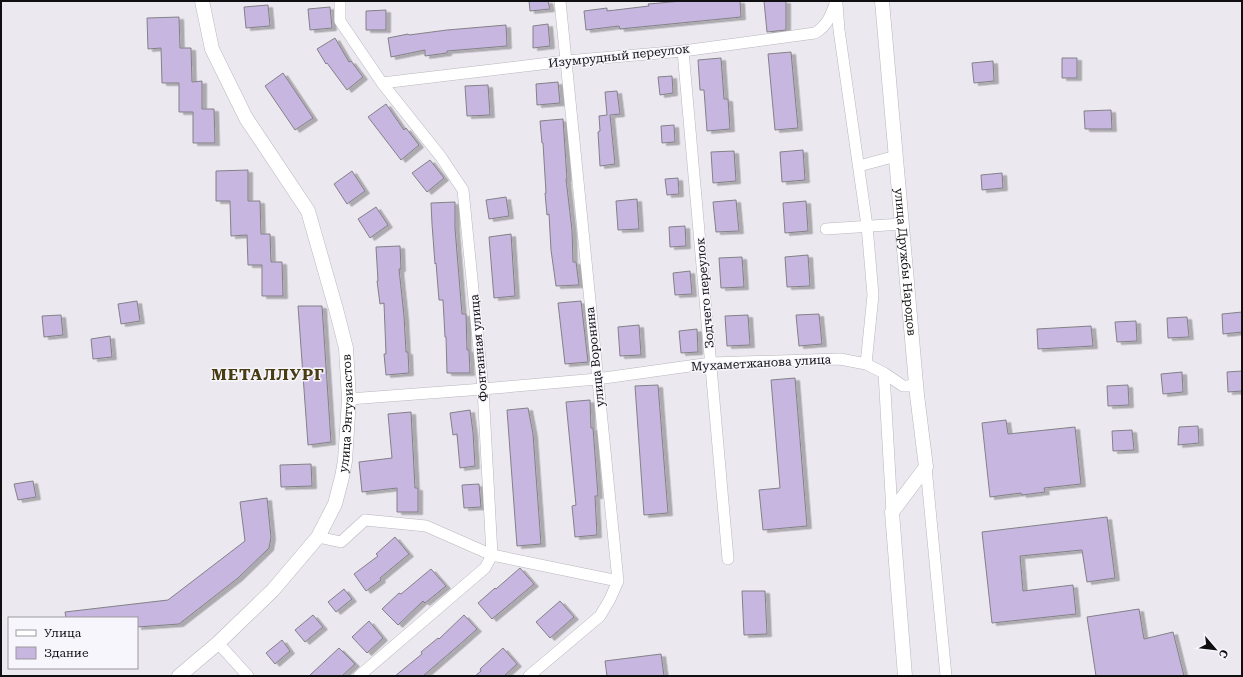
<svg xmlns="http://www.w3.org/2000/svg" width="1243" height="677" font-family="'Roboto Serif',serif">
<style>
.building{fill:#c6b6e0;stroke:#838187;filter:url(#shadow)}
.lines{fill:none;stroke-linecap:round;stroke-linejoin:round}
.minor-casing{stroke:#b9b6bd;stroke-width:12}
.tertiary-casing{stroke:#b9b6bd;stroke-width:15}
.minor{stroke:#fff;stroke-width:11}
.tertiary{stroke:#fff;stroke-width:14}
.labels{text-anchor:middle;stroke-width:3;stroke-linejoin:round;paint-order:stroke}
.street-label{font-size:12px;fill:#0f0e10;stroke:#f8f6fd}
.district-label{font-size:16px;font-weight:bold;letter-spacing:1px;fill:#483c13;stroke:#f8f6fd}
</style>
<defs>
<filter id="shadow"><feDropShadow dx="4.5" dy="2.5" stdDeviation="0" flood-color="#0004"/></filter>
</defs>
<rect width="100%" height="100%" fill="#ebe8ef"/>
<!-- building -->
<path class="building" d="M529 1H548L550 9 530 11Z
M682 1H740L741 17 620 29 619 26 586 30 584 11 607 8V11L649 6 648 4Z
M764 1H786V30L767 32Z
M268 5 270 26 246 28 244 7Z
M330 7 332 28 310 30 308 9Z
M386 10V30H366V11Z
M179 17 180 48H191L192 82 202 81V109H214L215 143H193V112H179V83H162L161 48 148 49 147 18Z
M548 24 550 46 533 48V26Z
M506 25 507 46 447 51V53L425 56V50L391 57 388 38 408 34 409 35 447 30Z
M335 38 349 62 351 61 363 77 347 90 327 63 326 64 317 49Z
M791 52 798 128 775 130 768 54Z
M721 58 724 99H728L730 129 707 131 704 90H700L698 60Z
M1062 58H1077V78H1062Z
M993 61 994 81 974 83 972 63Z
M283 73 313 118 295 130 265 86Z
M672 76 673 93 660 95 658 77Z
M558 82 560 103 537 105 536 84Z
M488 85 490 115 467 116 465 86Z
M617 91 620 114 610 115 615 164 600 166 598 132 600 131 599 116 607 115 605 92Z
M386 104 404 130 406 128 419 145 401 160 368 117Z
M1111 110 1112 129H1085L1084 111Z
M563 119 567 179H566L572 230 573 262H576L579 285 556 286 551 250 549 214 547 215 545 193H546L543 143H542L540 121Z
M674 125 675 142 662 143 661 126Z
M803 150 805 180 782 182 780 152Z
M734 151 736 181 713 183 711 152Z
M430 160 444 178 427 192 412 173Z
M248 170V201H260L261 234H270L271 262H282L283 296H262V265H248L247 235 231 236 230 201H216V171Z
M352 171 365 191 347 204 334 184Z
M1002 173 1003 188 982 190 981 175Z
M678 178 679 194 667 195 665 179Z
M506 197 509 216 489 219 486 200Z
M637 199 639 229 618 230 616 201Z
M736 200 739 231 716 232 713 202Z
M806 201 808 231 785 233 783 203Z
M455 202V228L462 314H466L467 350H469L470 373H447L446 337H445L443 300H439L436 263 435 264 432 224 431 203Z
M376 207 388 225 370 238 358 219Z
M685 226 686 246 670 247 669 227Z
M511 234 515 296 494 298 489 237Z
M400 246 401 269H399L404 316 406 352H408L409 373 386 375 384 354H386L384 303 380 304 377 281H378L376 247Z
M808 255 810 286 787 287 785 257Z
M742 257 744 287 721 288 719 258Z
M690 271 692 294 675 295 673 273Z
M137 301 140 321 121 324 118 304Z
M581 301 588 362 565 364 558 303Z
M298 306H322L331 442 308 445Z
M1242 312V332L1223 334 1222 314Z
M819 314 822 344 799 346 796 315Z
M61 315 63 335 44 337 42 316Z
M748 315 750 345 727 346 725 316Z
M1187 317 1189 337 1168 338 1167 318Z
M1136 321 1137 341 1117 342 1115 322Z
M639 325 641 355 620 356 618 327Z
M1091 326 1093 346 1038 349 1037 329Z
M697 329 698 352 681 353 679 331Z
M110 336 112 357 93 359 91 339Z
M1242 371V391L1228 392 1227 372Z
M1182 372 1183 392 1163 394 1161 374Z
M795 378 807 526 763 530 759 490 780 488 771 380Z
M658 385 668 513 644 515 635 386Z
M1128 385 1129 405 1108 406 1107 386Z
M590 400 591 428H593L598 496H595L597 535 575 537 572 506 576 505 566 402Z
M528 408 533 434 541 544 517 546 507 410Z
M470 410 473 432 475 466 460 468 457 434 453 435 450 413Z
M411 412 415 488H418V512H397V488L362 492 359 462 392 458 388 414Z
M1006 420 1008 434 1075 427 1081 484 1044 488 1045 492 1022 495 1021 493 990 497 982 423Z
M1198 426 1199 443 1178 445 1179 427Z
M1132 430 1134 450 1113 451 1112 431Z
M311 464 312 486 281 487 280 465Z
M33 481 36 497 18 500 14 484Z
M479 484 481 507 464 508 462 485Z
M267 498 271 537 269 548 238 578 179 624 137 627V618H66L65 612 168 600 245 541 240 502Z
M1107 517 1115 578 1087 582 1082 550 1020 556 1023 591 1073 585 1076 614 992 623 982 532Z
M395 537 409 554 380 578 381 580 366 591 354 574 378 556 376 554Z
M520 568 534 584 492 619 478 603 495 588 496 589Z
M431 569 446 586 425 603 423 601 398 625 382 609 399 593 401 594Z
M344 589 352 599 336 612 328 602Z
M742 591H765L767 634 744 635Z
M560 601 574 617 550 638 536 622Z
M1139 609 1144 639 1173 632 1184 676H1096L1087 617Z
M313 615 323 627 305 642 295 630Z
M464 615 477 629 459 645 423 676H395L422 654 421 652 438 638 439 639Z
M369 621 383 638 367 653 352 637Z
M282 640 290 651 275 664 266 653Z
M339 648 355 664 342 676H309Z
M503 648 517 664 504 676H475L481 671 480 669Z
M661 654 664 676H607L605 661Z"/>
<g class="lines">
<defs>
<path id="minor" d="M340 1V21L382 83 441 157 463 190 483 389 492 555 485 568 359 676
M837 4 839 30 867 226 873 295 866 364
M683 51 728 559
M382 83 566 61 683 51 815 33C828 25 831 15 836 1
M859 166 896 156
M826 229 902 224
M884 373 892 512
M349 399 483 389 597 379 711 363 840 359 866 364 884 373 903 386H909L916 382
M926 467 946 676
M318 537 341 542 365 520 426 526 492 555 618 581
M218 643 248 676
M529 676 600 616 610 599 618 581 560 1"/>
<g id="tertiary">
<path id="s1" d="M882 1 917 395 926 467 892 512 905 676"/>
<path id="s2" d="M179 676 218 643 273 590 318 537 335 504 342 477 345 461 349 399 346 348 336 309 308 211 246 118 212 49 202 1"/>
</g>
</defs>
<!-- minor casing -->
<use href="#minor" class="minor-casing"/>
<!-- tertiary casing -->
<use href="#tertiary" class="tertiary-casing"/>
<!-- minor -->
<use href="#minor" class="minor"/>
<!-- tertiary -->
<use href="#tertiary" class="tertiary"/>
</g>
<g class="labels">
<!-- street labels -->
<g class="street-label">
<text transform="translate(619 56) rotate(-6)" y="4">Изумрудный переулок</text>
<text dy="4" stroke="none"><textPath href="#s1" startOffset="262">улица Дружбы Народов</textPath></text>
<text transform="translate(705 293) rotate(-95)" y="4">Зодчего переулок</text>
<text transform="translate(479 348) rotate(-95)" y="4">Фонтанная улица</text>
<text transform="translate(595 357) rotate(-96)" y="4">улица Воронина</text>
<text transform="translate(761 363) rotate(-3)" y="4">Мухаметжанова улица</text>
<text dy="4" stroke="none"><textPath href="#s2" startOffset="326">улица Энтузиастов</textPath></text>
</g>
<!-- district labels -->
<g class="district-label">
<text x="268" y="380">МЕТАЛЛУРГ</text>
</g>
</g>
<!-- border -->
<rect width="1243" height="677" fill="none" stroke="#0f0e10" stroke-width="4"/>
<!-- legend -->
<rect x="8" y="617" width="130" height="52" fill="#f8f6fd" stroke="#9b999e"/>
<rect x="16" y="630" width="20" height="6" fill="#ffffff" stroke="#9b999e"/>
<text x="44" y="637" font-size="12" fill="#0f0e10">Улица</text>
<rect x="16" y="647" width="20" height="12" fill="#c6b6e0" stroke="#9b999e"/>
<text x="44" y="657" font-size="12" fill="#0f0e10">Здание</text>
<!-- north arrow -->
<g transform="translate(1215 649) rotate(118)" stroke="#f8f6fd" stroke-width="3" paint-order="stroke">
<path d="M0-3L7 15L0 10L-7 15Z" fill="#0f0e10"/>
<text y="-6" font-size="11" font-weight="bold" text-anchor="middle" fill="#0f0e10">С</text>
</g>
</svg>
